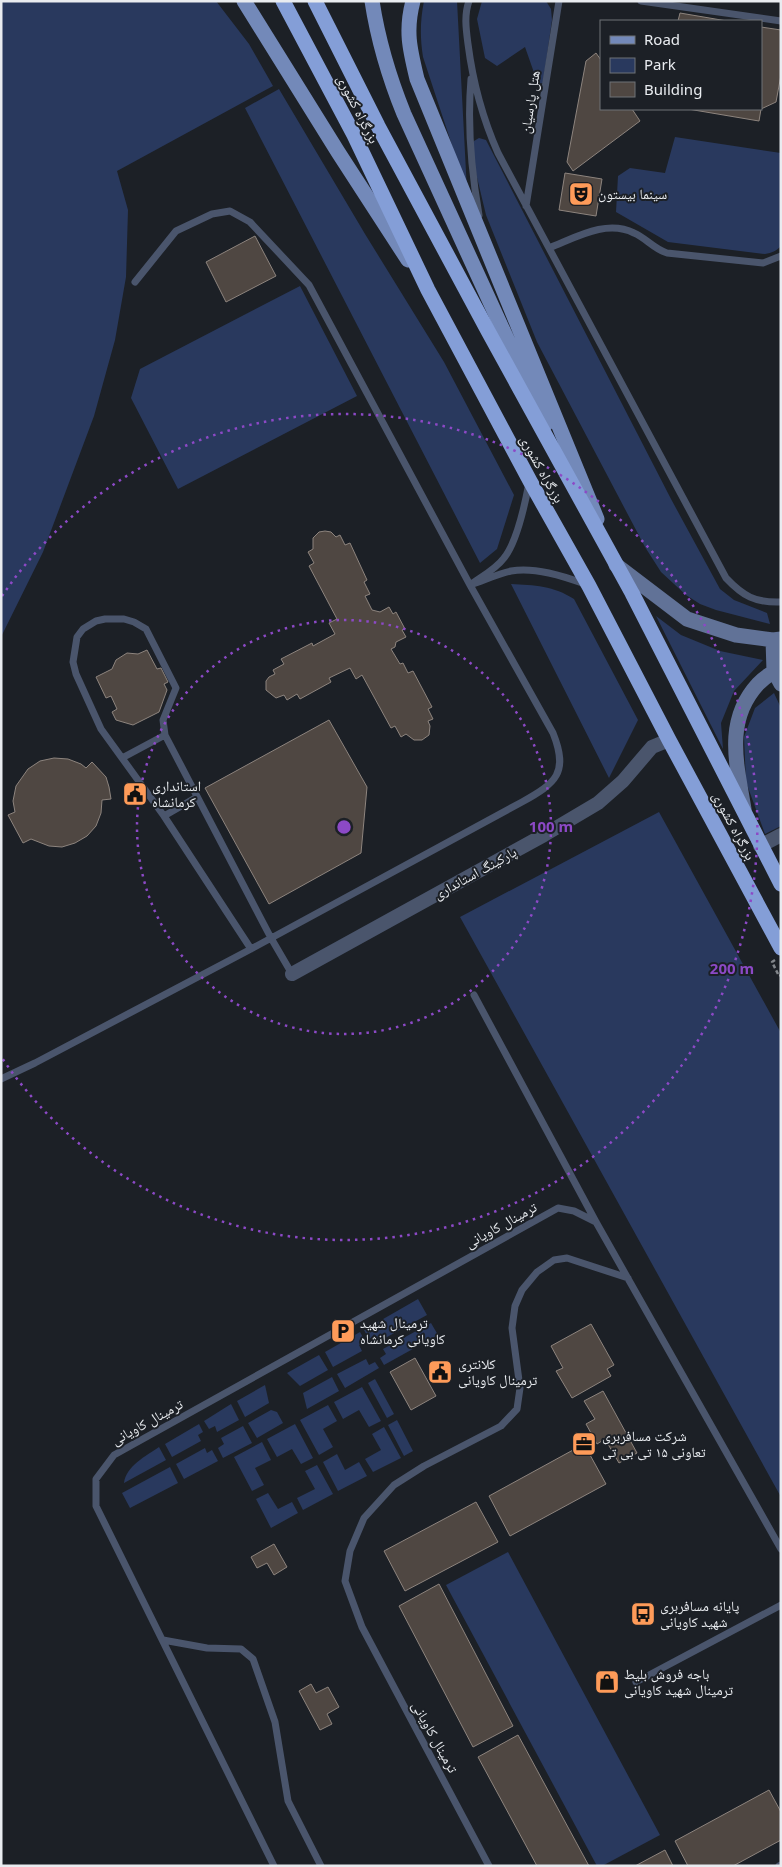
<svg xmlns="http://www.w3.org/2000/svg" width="782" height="1867" font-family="'Noto Sans','Noto Naskh Arabic',sans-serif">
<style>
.green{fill:#29395e}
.building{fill:#4f4742;stroke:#8d847e}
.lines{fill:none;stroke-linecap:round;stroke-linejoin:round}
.path{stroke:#82868b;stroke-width:2.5;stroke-dasharray:4 2.5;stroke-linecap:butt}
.lane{stroke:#4a556c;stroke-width:7}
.street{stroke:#4a556c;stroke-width:14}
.secondary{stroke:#617297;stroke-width:15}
.primary{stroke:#7389b9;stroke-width:15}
.highway{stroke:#849ed7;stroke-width:15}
.ring{fill:none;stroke:#8c49c6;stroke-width:2.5;stroke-dasharray:2.5 5}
.labels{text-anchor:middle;stroke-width:4;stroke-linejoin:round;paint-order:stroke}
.street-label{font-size:14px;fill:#e9ecf0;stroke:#1c2026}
.poi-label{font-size:14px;fill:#e9ecf0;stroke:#1c2026;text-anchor:start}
.centre{fill:#8c49c6;stroke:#1c2026;stroke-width:2.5}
.ring-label{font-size:15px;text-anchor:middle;font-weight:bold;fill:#8c49c6;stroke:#1c2026;stroke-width:4;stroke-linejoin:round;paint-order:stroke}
</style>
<rect width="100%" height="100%" fill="#1c2026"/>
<!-- green -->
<path class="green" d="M1 1H216L249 44 273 86 117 171 128 210 126 277 115 340 94 416 43 552 1 637Z
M424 1H457L467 191 423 57C420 38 420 21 424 1Z
M482 1H546L551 9 552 20 543 83 538 84 525 47 497 66 485 58 477 19Z
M279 89 365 234 444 362 514 495 497 549 480 563 245 108Z
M675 137 781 153V246C776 251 772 253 765 254L668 242 616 212 618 176 630 168 665 173Z
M479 138 486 140 671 499 720 589 734 600 767 613 770 624 716 610 700 604 686 595 661 572 645 547 537 342 486 215 475 169 473 145 474 141Z
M300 286 357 396 178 489 131 398 140 369Z
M511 584C534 585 554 586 574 599L638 720 609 778Z
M656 616 681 635 720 651 763 660 734 691 721 723 723 749Z
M774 693 781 708V826L765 834 746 782 744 737 755 708Z
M659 812 781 1033V1497L460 917Z
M418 1299 427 1315 378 1342 375 1336 369 1339 364 1330Z
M431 1323 438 1335 384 1365 380 1358 386 1354 383 1349Z
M360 1332 365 1341 359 1345 362 1351 333 1367 325 1352Z
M319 1355 328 1370 300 1386 287 1373Z
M366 1359 369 1365 375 1362 379 1368 345 1388 337 1374Z
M332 1377 339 1391 307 1409 303 1393Z
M375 1379 394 1414 387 1418 368 1383Z
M265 1385 269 1403 245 1417 237 1401Z
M362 1387 381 1421 369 1427 359 1410 343 1419 334 1402Z
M231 1404 239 1420 217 1432 215 1426 209 1429 204 1421Z
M328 1405 337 1421 323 1429 333 1447 319 1455 300 1420Z
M271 1410 277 1412 283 1423 257 1438 248 1423Z
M397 1420 413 1451 404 1456 388 1425Z
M199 1424 203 1432 198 1435 201 1441 172 1457 165 1444Z
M295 1424 313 1458 301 1464 292 1449 277 1457 267 1439Z
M243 1426 252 1443 223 1458 218 1448 224 1444 221 1438Z
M384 1427 401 1458 373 1472 365 1459 381 1450 372 1434Z
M262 1442 271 1460 255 1468 264 1485 252 1491 234 1457Z
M159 1447 166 1460 124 1483C126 1466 146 1456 159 1447Z
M205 1448 207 1453 212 1450 218 1461 184 1479 176 1464Z
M337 1454 345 1470 359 1462 367 1476 338 1491 323 1462Z
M317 1465 333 1494 303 1510 297 1498 315 1489 305 1471Z
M170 1467 178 1483 130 1508 122 1493Z
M268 1493 278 1509 292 1502 298 1513 271 1528 256 1499Z
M508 1552 660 1835 602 1866H597L446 1585Z"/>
<!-- building -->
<path class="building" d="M680 13 727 21H678Z
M761 27 781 30V75L776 102 761 109 759 121 688 109H761Z
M596 53 601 60V109H632L640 121 573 171 567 162 586 61Z
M565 173 602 179 596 216 559 210Z
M255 236 276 276 226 302 206 262Z
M325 531 331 532 336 537 340 535 345 545 350 543 367 580 364 582 370 594 365 596 372 610 380 612 389 607 393 614 396 612 405 629 402 630 406 637 396 642 395 647 391 649 400 664 403 663 408 673 413 671 432 707 428 709 433 719 428 721 430 726 429 735 422 740H414L406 734 401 737 395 726 391 728 362 675 356 679 350 668 329 678 331 682 300 699 297 694 287 700 284 695 276 698 266 690V681L269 677 275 674 273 670 284 664 281 659 312 643 313 646 335 634 329 623 337 619 309 566 314 563 308 552 313 549V538L319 532Z
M147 650 157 669 161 668 168 682 164 684 167 690 159 712 133 725 116 720 112 712 117 709 111 696 106 698 96 677 112 669 116 660 127 653 138 654Z
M329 720 367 787 361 853 269 904 205 788Z
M54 758 68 759 81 764 86 768 92 762 106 777 109 787 111 799 102 800 101 813 96 826 87 836 75 843 62 847 49 846 31 839 23 843 8 815 15 812 13 801 16 786 28 769 40 761Z
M591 1324 614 1365 607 1369 611 1376 572 1398 556 1371 563 1368 551 1346Z
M415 1358 436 1396 411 1410 390 1372Z
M603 1391 637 1453 619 1463 605 1439 597 1444 586 1424 595 1419 584 1401Z
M584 1444 606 1484 510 1536 489 1496Z
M476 1502 498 1542 405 1591 384 1551Z
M274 1544 287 1567 274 1575 267 1563 257 1568 251 1557Z
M439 1584 513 1726 473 1747 399 1606Z
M311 1684 316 1693 328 1687 339 1707 327 1714 332 1724 320 1730 299 1691Z
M518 1735 589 1866H537L478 1757Z
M769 1790 781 1812V1840L733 1866H688L675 1841Z
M665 1850 673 1866H635Z"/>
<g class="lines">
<!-- path -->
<path class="path" d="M775 960 772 962 779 976 781 975"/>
<!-- lane -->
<path class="lane" d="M469 1C464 15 466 29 468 44 473 83 482 117 498 153L726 578C743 596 755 603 781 602
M641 1 781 21
M471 79C467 126 471 169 479 215
M526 206 559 1
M549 248C575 238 606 219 634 233 646 238 654 249 667 253L763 263 781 256
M529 483C525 504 517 542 504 558 496 569 481 577 470 585 483 581 497 574 511 571 535 567 563 576 585 584
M122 758 165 735
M164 816 197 797
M251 949 164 816 101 729 76 674 73 662 77 637 83 629 96 621 105 619H124L134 622 146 629 176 688 163 720 165 735 271 938 292 974
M474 995 596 1222 781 1549
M1 1079 35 1063 251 949 522 802C556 783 569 773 553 733L470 585 309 285 250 222 230 211 212 214 176 231 135 282
M163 1640 207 1648 241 1649 253 1659 275 1722 288 1801 321 1866
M636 1682 781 1605
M274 1866 96 1506V1479L114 1455 558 1208 574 1211 596 1222
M489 1866 362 1627 345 1581 350 1551 364 1518 394 1485 424 1466 501 1426 517 1409 520 1388 512 1328 515 1306 522 1290 537 1272 554 1260 567 1258 628 1278
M779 1866 781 1865"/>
<!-- street -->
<path class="street" d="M760 846 781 835
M292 974 544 835 598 803 623 781 652 747 669 740"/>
<!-- secondary -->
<path class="secondary" d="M616 565 687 619 736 635 773 640 781 639
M773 640 774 671 781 684
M744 809C737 765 724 721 758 684 765 677 772 671 781 670"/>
<!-- primary -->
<path class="primary" d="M244 1 338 152 408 260
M372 1C378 40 389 77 404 114L546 424
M413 1C405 31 410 50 417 79L597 519"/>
<!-- highway -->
<path class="highway" d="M283 1 354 135 428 290 530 481 589 586 669 740 781 948
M315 1 378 126 488 331 632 593 781 884"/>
</g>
<!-- distance rings -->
<g class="ring">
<circle cx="344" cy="827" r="207"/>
<path d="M2 596A413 413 0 1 1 2 1058"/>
</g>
<!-- icons -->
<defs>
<symbol id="theatre-square" viewBox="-11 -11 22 22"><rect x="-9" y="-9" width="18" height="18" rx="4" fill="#fe9b59" stroke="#1c2026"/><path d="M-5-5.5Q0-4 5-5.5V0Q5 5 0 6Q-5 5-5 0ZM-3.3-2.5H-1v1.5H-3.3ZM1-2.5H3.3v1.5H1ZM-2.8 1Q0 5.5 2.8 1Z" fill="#111"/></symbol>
<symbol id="civic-square" viewBox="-11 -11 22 22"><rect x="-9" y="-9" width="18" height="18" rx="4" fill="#fe9b59" stroke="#1c2026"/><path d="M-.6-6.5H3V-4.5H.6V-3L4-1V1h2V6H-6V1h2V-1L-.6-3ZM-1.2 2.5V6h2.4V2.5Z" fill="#111"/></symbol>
<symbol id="parking-square" viewBox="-11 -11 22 22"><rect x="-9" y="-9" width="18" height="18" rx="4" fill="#fe9b59" stroke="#1c2026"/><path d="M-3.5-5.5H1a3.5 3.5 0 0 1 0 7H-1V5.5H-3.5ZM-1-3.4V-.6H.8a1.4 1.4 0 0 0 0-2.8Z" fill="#111"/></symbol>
<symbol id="office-square" viewBox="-11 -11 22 22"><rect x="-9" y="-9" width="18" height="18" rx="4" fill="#fe9b59" stroke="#1c2026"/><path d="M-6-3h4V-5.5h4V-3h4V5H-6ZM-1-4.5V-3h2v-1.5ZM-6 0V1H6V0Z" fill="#111"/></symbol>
<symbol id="bus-square" viewBox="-11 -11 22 22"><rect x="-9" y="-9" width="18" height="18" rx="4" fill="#fe9b59" stroke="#1c2026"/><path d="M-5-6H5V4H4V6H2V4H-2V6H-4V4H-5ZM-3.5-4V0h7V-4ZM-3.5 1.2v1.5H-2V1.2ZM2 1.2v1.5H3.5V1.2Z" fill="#111"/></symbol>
<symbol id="shop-square" viewBox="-11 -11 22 22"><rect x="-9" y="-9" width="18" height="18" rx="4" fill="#fe9b59" stroke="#1c2026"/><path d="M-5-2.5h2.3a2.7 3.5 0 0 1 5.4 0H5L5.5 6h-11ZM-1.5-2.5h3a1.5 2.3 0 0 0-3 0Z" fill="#111"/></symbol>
</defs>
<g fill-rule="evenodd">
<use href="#theatre-square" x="567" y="180" width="28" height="28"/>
<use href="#civic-square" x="121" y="780" width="28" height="28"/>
<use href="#parking-square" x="329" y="1317" width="28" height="28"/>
<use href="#civic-square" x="426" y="1358" width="28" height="28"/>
<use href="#office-square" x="570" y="1430" width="28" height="28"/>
<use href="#bus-square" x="629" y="1600" width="28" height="28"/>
<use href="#shop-square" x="593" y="1668" width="28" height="28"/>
</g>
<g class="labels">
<!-- street labels -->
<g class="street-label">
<text transform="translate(530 102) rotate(-81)" y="5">هتل پارسیان</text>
<text transform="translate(358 109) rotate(63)" y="5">بزرگراه کشوری</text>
<text transform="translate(542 469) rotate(61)" y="5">بزرگراه کشوری</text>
<text transform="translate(734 826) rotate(62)" y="5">بزرگراه کشوری</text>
<text transform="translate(475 873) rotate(-29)" y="5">پارکینگ استانداری</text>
<text transform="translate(501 1225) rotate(-29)" y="5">ترمینال کاویانی</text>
<text transform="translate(147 1422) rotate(-29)" y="5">ترمینال کاویانی</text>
<text transform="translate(435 1737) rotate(61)" y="5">ترمینال کاویانی</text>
</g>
<!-- poi labels -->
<g class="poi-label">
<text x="598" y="199">سینما بیستون</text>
<text x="152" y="791">استانداری<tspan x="152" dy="16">کرمانشاه</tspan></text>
<text x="360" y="1328">ترمینال شهید<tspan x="360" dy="16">کاویانی کرمانشاه</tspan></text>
<text x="458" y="1369">کلانتری<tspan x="458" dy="16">ترمینال کاویانی</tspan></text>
<text x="602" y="1441">شرکت مسافربری<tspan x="602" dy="16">تعاونی ۱۵ تی بی تی</tspan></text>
<text x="660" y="1611">پايانه مسافربری<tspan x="660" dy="16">شهید کاویانی</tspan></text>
<text x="624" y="1679">باجه فروش بلیط<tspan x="624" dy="16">ترمینال شهید کاویانی</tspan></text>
</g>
</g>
<circle cx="344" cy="827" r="8" class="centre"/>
<g class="ring-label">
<text x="551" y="832">100 m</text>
<text x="732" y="974">200 m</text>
</g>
<!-- border -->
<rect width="782" height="1867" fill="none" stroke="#e9ecf0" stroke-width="5"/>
<!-- legend -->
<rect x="600" y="20" width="162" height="90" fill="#1c2026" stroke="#6e7277"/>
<rect x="610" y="36" width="25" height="8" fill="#7389b9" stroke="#6e7277"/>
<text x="644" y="45" font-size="15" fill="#e9ecf0">Road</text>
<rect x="610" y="58" width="25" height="15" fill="#29395e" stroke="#6e7277"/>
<text x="644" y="70" font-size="15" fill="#e9ecf0">Park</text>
<rect x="610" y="82" width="25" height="15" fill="#4f4742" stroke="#6e7277"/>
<text x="644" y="95" font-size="15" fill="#e9ecf0">Building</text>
</svg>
